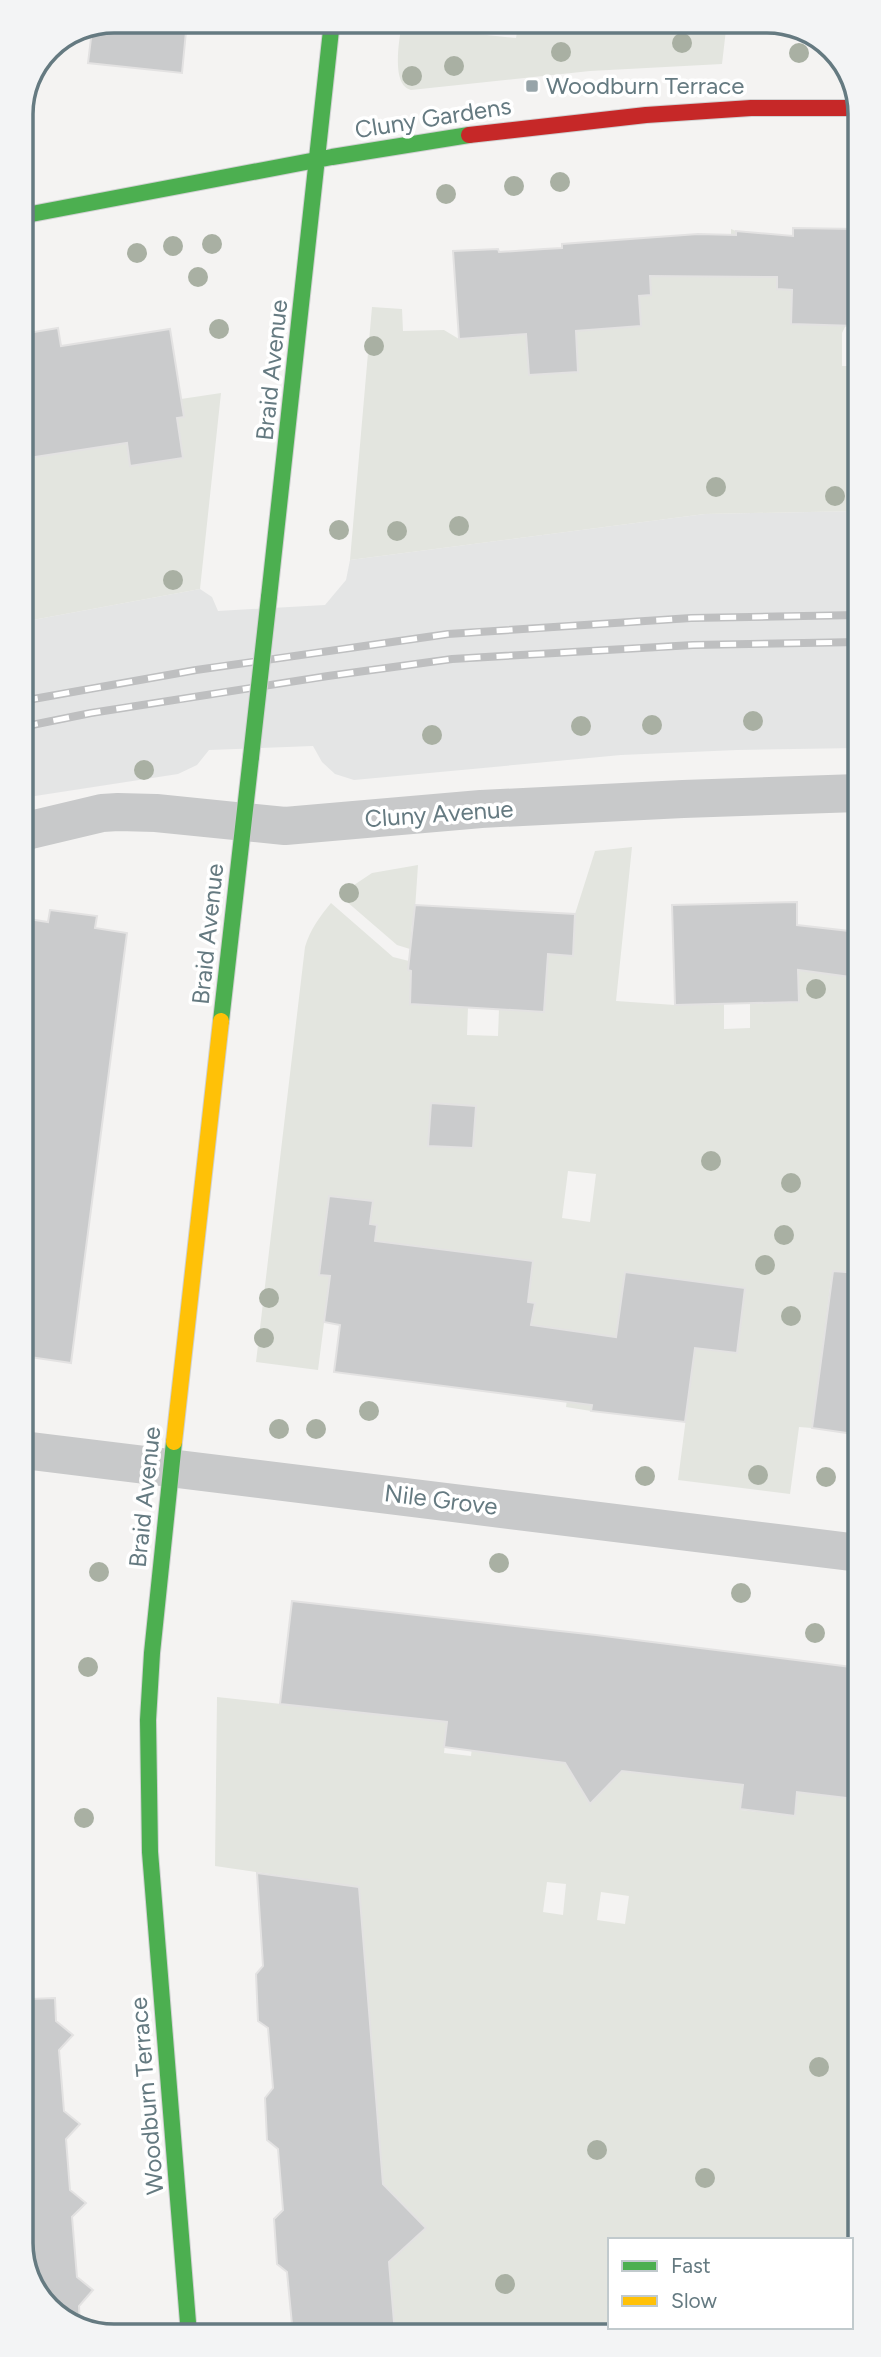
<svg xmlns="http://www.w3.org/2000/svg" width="881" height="2357" font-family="Figtree,sans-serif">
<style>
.built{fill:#e4e5e5}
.green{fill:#e3e5df;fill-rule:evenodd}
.building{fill:#cacbcc;stroke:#e3e2e2;stroke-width:2}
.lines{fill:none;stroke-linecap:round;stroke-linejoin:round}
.fast-casing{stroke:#d0d1d2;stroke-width:18}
.slow-casing{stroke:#d0d1d2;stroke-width:18}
.jam-casing{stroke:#d0d1d2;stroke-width:18}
.street{stroke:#c8c9ca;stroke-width:38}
.fast{stroke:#4caf50;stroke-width:16}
.slow{stroke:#ffc107;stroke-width:16}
.jam{stroke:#c62828;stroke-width:16}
.rail-casing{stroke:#bebfc0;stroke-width:8}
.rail{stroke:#fff;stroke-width:5;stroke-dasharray:16;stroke-linecap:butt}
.fast-bridge-casing{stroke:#d0d1d2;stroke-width:18;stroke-linecap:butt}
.fast-bridge{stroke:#4caf50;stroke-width:16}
.tree{fill:#a9b0a3}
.poi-dot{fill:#97a4a9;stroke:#fff;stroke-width:2.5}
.labels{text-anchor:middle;stroke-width:7;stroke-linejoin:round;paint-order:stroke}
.poi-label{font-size:24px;fill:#657a81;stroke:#fff;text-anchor:start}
.street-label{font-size:24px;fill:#657a81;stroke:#fff}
.rim{fill:none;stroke:#657a81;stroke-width:3.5}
</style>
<rect width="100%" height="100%" fill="#f4f3f2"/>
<!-- built -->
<path class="built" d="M857 511 858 748 737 750 621 755 354 780 335 774 322 762 313 746 209 750 197 765 178 774 22 798V622L200 589 212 597 218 611 325 605 346 580 350 560 705 514Z"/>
<!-- green -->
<path class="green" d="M402 21H469L468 33 516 38 519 21H727L722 64 590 71 411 90C390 85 400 37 402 21Z
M731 229 736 231 733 266 778 268 792 290 791 324 846 325 842 333V366H857V511L705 514 350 560 372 307 402 309 403 331 444 330 459 339 530 334 526 342 529 375 578 372 576 339 571 331 640 326 638 296 651 295 650 275 731 235Z
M221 393 200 589 22 622V453L23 459 72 451 124 427 130 466 183 458 177 418 184 417 181 399Z
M632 847 616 1001 675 1005 724 1004V1029L750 1028V1004L799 1002 797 925 816 927 810 972 856 978 858 966 859 1283 831 1280 812 1428 799 1427 790 1494 678 1480 695 1348 737 1353 745 1288 625 1272 616 1337 600 1336 591 1411 566 1407 570 1377 530 1333 534 1303 524 1301 529 1293 533 1262 396 1244 369 1281 377 1225 370 1224 372 1201 329 1196 319 1275 330 1276 318 1370 256 1362 305 947C310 930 320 916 331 903L393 957 409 961 411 971 410 1004 468 1007 467 1035 498 1036 499 1009 548 954 573 956 575 914 595 851ZM431 1104 476 1107 473 1148 429 1146ZM568 1171 596 1174 590 1222 562 1218Z
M418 865 414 924H412L410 949 397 945 339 895 372 873Z
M421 1615 459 1620 444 1753 471 1756 477 1706 487 1753 527 1758 533 1712 581 1765 579 1785 582 1791 600 1794 608 1768 743 1785 741 1810 794 1816 797 1792 854 1799 859 1760V1896L851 1895 848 1919 859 1920 860 2243 851 2268V2240H610V2327H799L791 2333 395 2334 359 1887 215 1866 217 1697 409 1718ZM547 1882 566 1884 563 1915 543 1912ZM601 1892 629 1896 625 1924 597 1920Z"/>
<!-- building -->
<path class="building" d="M115 21H187L182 73 88 63 92 30Z
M793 228 857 229V326L791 324 792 290 777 289V277L650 276 651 295 639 296 641 326 576 331 578 372 529 375 526 334 459 339 453 251 498 249 499 252 544 249 562 248V244L698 234 736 235V231L793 236Z
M58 328 61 346 170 329 184 417 177 418 183 458 130 466 127 443 22 459V334Z
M797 902V925L858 932V978L798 970 799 1002 675 1005 672 905Z
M415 905 575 914 573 956 548 954 544 1012 410 1004 411 971 408 970Z
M50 910 97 916 95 928 127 933 71 1363 23 1356 22 918 48 922Z
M431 1103 476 1106 473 1148 428 1146Z
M329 1196 373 1201 370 1224 377 1225 375 1241 533 1261 528 1302 535 1303 531 1325 616 1337 625 1272 745 1288 737 1353 695 1348 685 1422 591 1411 592 1405 334 1372 340 1325 324 1322 330 1276 319 1275Z
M833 1271 859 1273V1428H855L854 1434 812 1428Z
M292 1601 596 1635 859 1668V1760L855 1799 797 1792 795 1816 740 1809 743 1785 622 1771 590 1804 565 1763 444 1747 447 1722 280 1704Z
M257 1873 359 1887 383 2184 426 2228 389 2262 395 2334 293 2335 287 2272 277 2264 274 2219 283 2210 278 2149 267 2140 265 2098 273 2088 268 2028 258 2021 256 1974 263 1966Z
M24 1994 30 1999 55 1998 56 2021 73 2035 59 2050 64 2111 80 2124 66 2139 70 2190 86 2203 72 2217 77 2277 93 2290 79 2306 80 2325 57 2316 24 2267Z"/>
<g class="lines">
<defs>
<path id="fast" d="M21 216 332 157 469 135
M269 597 332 21
M221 1021 251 757
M174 1442 152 1653 148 1720 150 1852 189 2335"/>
<path id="slow" d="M174 1442 221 1021"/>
<path id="jam" d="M469 135 646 115 751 108H857"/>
</defs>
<!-- fast casing -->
<use href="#fast" class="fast-casing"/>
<!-- slow casing -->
<use href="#slow" class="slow-casing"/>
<!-- jam casing -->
<use href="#jam" class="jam-casing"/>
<!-- street -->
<path class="street" d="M22 832 102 813 118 812 156 813 285 826 481 809 683 799 858 793
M23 1450 859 1553"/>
<!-- fast -->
<use href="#fast" class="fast"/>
<!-- slow -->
<use href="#slow" class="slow"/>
<!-- jam -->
<use href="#jam" class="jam"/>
<defs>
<path id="rail" d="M22 701 196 670 448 634 691 618 858 615
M22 727 91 713 328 676 452 659 693 645 858 642"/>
</defs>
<!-- rail casing -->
<use href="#rail" class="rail-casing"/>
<!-- rail -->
<use href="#rail" class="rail"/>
<defs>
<path id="fast-bridge" d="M251 757 269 597"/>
</defs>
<!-- fast-bridge casing -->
<use href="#fast-bridge" class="fast-bridge-casing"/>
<!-- fast-bridge -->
<use href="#fast-bridge" class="fast-bridge"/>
</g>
<!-- trees -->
<g class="tree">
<circle cx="682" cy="43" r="10"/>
<circle cx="561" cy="52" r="10"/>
<circle cx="799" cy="53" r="10"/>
<circle cx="454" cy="66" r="10"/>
<circle cx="412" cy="76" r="10"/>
<circle cx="560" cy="182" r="10"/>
<circle cx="514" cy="186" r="10"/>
<circle cx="446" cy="194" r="10"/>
<circle cx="212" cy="244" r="10"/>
<circle cx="173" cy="246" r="10"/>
<circle cx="137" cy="253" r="10"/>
<circle cx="198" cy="277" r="10"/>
<circle cx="219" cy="329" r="10"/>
<circle cx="374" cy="346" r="10"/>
<circle cx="716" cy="487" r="10"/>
<circle cx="835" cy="496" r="10"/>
<circle cx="459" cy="526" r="10"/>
<circle cx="339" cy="530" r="10"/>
<circle cx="397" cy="531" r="10"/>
<circle cx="173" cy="580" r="10"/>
<circle cx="753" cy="721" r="10"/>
<circle cx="652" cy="725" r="10"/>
<circle cx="581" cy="726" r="10"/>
<circle cx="432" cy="735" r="10"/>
<circle cx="144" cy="770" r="10"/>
<circle cx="349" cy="893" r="10"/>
<circle cx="816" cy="989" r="10"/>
<circle cx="711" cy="1161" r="10"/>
<circle cx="791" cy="1183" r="10"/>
<circle cx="784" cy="1235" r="10"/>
<circle cx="765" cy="1265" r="10"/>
<circle cx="269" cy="1298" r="10"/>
<circle cx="791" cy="1316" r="10"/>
<circle cx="264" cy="1338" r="10"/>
<circle cx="369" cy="1411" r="10"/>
<circle cx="279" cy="1429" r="10"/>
<circle cx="316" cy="1429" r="10"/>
<circle cx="758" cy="1475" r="10"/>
<circle cx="645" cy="1476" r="10"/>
<circle cx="826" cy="1477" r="10"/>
<circle cx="499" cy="1563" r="10"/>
<circle cx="99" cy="1572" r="10"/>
<circle cx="741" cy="1593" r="10"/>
<circle cx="815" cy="1633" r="10"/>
<circle cx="88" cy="1667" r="10"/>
<circle cx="84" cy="1818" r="10"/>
<circle cx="819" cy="2067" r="10"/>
<circle cx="597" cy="2150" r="10"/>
<circle cx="705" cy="2178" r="10"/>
<circle cx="505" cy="2284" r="10"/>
</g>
<!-- markers -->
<rect class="poi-dot" x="525" y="79" width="14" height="14" rx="3.5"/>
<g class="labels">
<!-- poi labels -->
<g class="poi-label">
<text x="546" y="94">Woodburn Terrace</text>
</g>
<!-- street labels -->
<g class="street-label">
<text transform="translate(433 118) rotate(-9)" y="8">Cluny Gardens</text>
<text transform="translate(272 370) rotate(-84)" y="8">Braid Avenue</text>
<text transform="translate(439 814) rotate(-4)" y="8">Cluny Avenue</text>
<text transform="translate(208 934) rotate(-84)" y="8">Braid Avenue</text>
<text transform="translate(145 1497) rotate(-84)" y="8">Braid Avenue</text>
<text transform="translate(441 1500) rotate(7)" y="8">Nile Grove</text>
<text transform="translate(147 2096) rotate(-95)" y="8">Woodburn Terrace</text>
</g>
</g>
<!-- crop -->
<path d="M0 0H881V2357H0ZM114 33H767A81 81 0 0 1 848 114V2243A81 81 0 0 1 767 2324H114A81 81 0 0 1 33 2243V114A81 81 0 0 1 114 33Z" fill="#f3f4f5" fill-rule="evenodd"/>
<path class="rim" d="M114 33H767A81 81 0 0 1 848 114V2243A81 81 0 0 1 767 2324H114A81 81 0 0 1 33 2243V114A81 81 0 0 1 114 33Z"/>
<!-- legend -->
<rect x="608" y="2238" width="245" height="91" fill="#ffffff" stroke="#c1cacd" stroke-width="2"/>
<rect x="622" y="2261" width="35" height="10" fill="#4caf50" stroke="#c1cacd" stroke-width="2"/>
<text x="671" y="2273" font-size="21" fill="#657a81">Fast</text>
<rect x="622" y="2296" width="35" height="10" fill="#ffc107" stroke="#c1cacd" stroke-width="2"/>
<text x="671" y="2308" font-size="21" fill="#657a81">Slow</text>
</svg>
